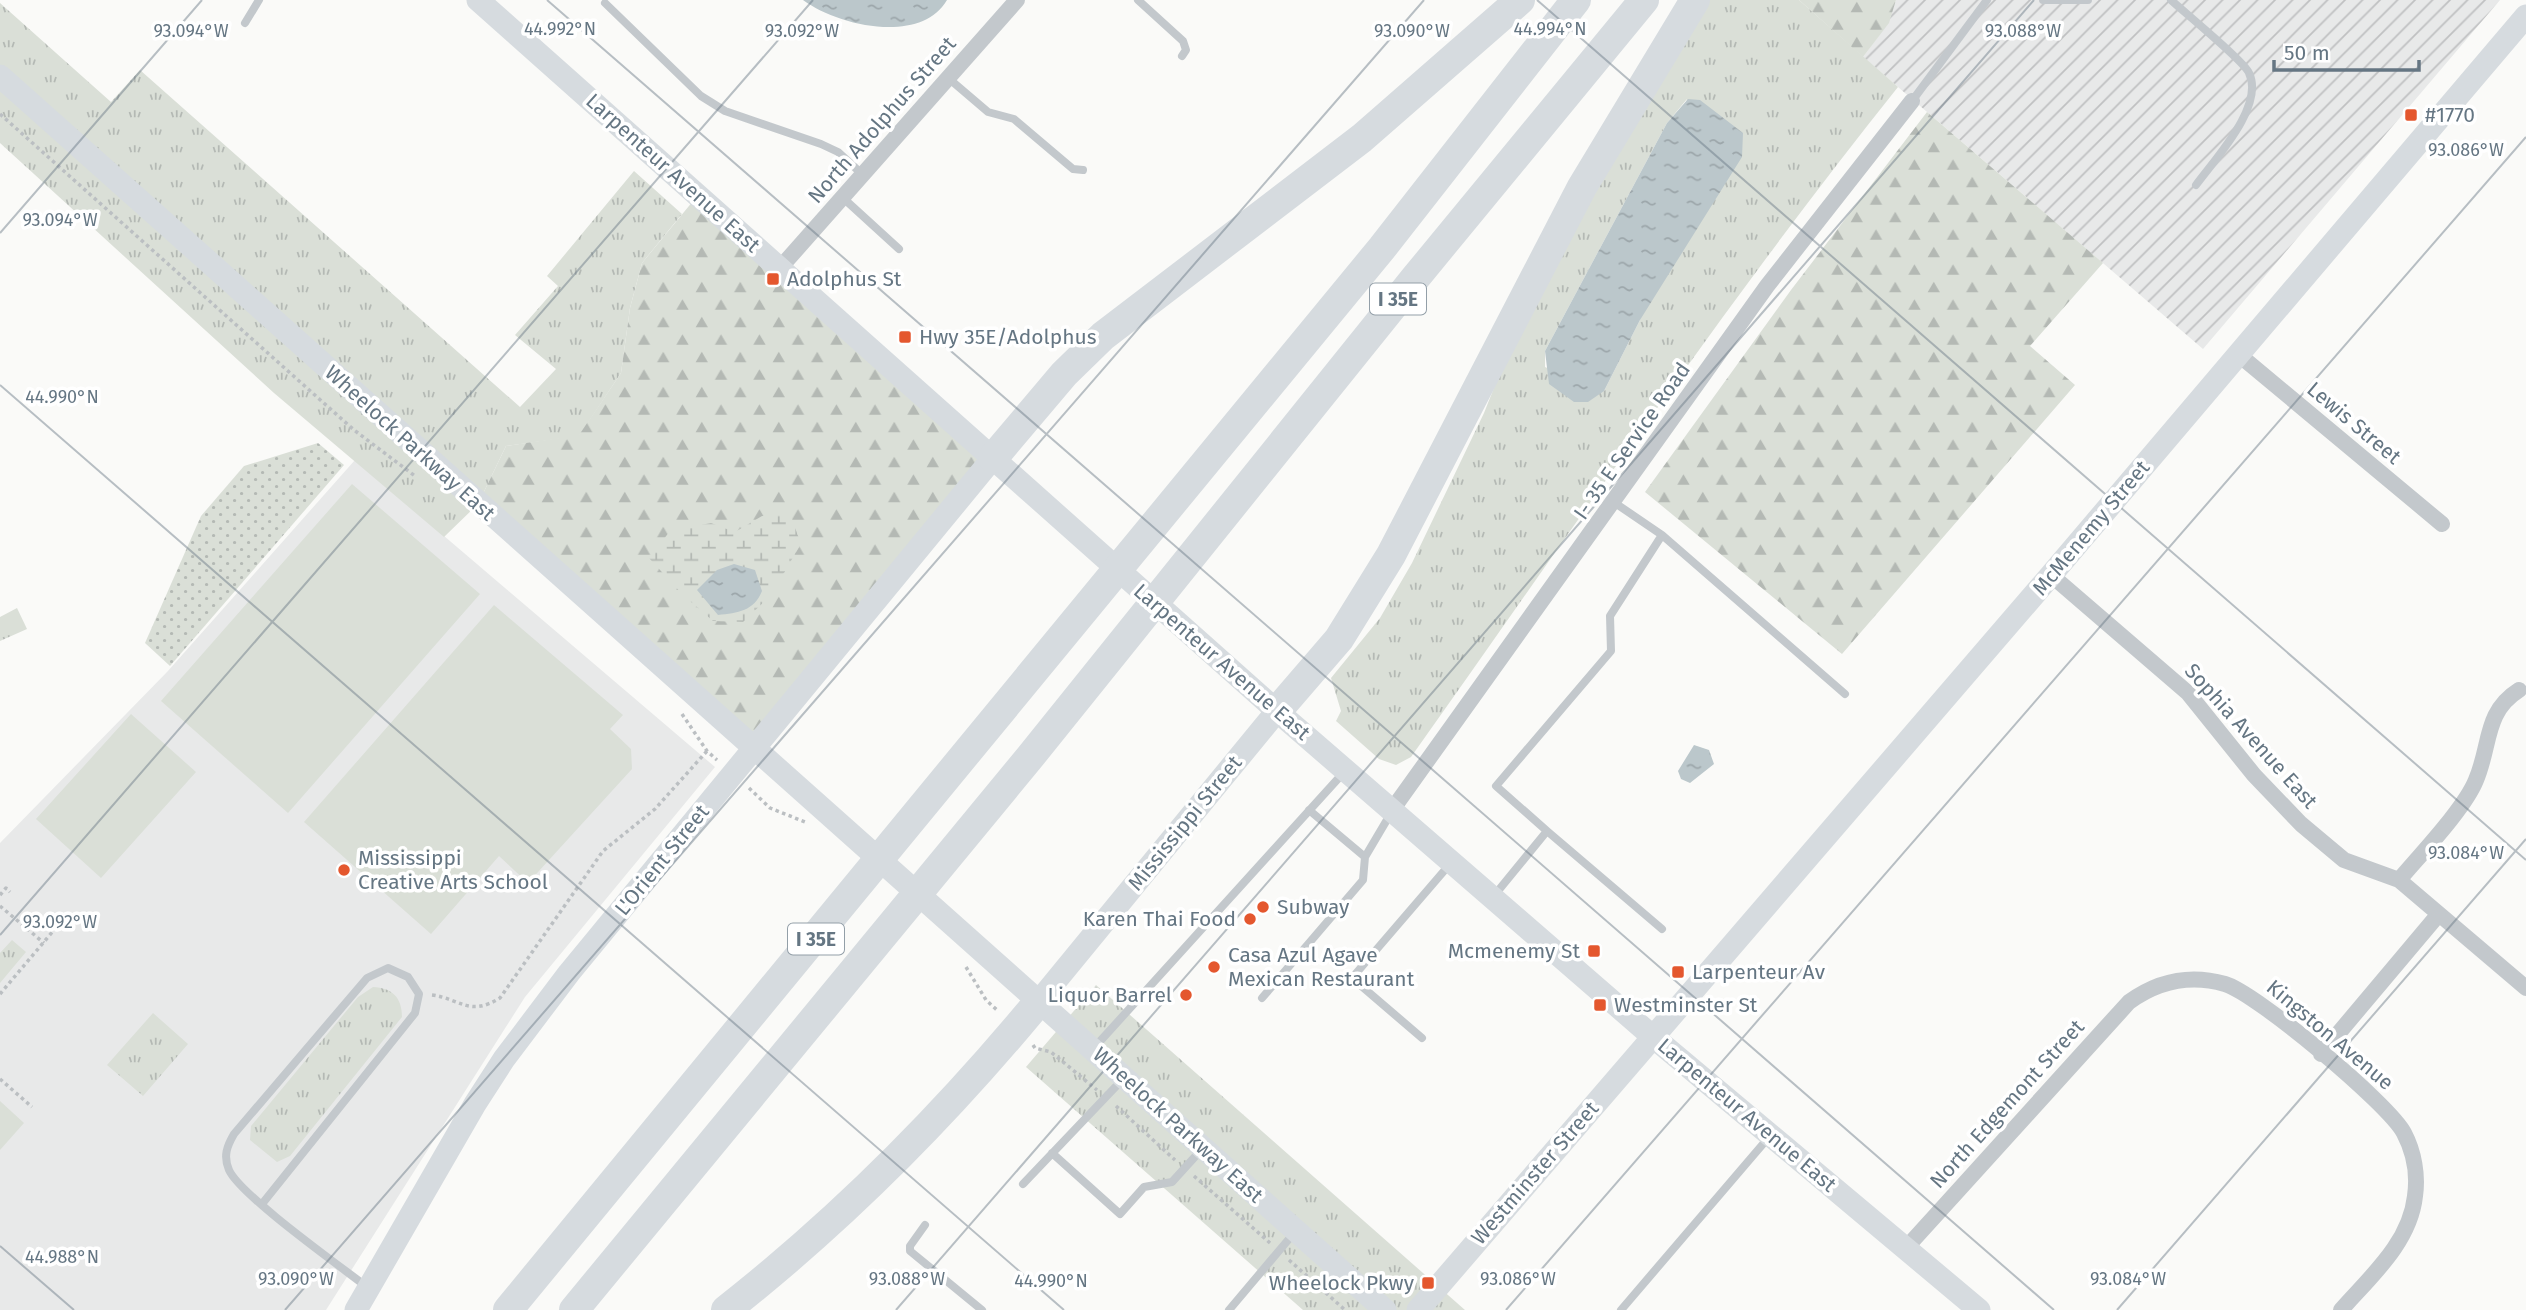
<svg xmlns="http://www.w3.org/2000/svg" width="2526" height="1310" font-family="'Fira Sans',sans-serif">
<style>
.built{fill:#e8e9e9}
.industrial{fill:url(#industrial-furrows)}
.grass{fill:url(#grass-tufts);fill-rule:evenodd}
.forest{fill:url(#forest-firs)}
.wetland{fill:url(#wetland-marsh)}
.garden{fill:url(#garden-dots)}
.pitch{fill:#dadfd7}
.water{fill:url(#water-ripples)}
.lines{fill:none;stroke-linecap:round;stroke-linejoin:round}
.path{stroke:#bbbfc2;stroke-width:3.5;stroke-dasharray:3.5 3.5;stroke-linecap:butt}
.lane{stroke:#c3c8cc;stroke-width:8}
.street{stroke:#c3c8cc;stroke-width:16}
.secondary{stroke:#d6dbdf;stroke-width:23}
.highway{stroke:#d6dbdf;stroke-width:30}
.ticks{fill:none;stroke:#657683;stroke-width:2;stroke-opacity:0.45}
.poi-dot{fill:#e4572e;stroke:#fff;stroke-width:2.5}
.labels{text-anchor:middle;stroke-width:7;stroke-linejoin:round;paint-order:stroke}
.shield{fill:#fff;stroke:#939fa8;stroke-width:2}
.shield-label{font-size:19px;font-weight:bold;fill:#657683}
.poi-label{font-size:21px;fill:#657683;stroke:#fff;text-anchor:start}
.street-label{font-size:21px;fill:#657683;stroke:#fff}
.ticks-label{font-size:18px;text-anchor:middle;fill:#657683;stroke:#fff;stroke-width:7;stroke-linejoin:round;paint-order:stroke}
</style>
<defs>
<pattern id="industrial-furrows" width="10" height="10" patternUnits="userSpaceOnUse" patternTransform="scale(1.75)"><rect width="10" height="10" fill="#e8e9e9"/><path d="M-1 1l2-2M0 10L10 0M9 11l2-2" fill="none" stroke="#c0c1c2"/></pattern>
<pattern id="grass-tufts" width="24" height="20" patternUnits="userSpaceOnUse" patternTransform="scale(1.75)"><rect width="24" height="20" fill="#dadfd7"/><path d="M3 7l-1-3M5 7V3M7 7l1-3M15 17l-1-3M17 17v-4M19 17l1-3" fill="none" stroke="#b4b9b4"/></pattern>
<pattern id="forest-firs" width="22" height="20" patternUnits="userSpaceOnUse" patternTransform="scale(1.75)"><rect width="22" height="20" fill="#dadfd7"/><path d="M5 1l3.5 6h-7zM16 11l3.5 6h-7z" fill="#b4b9b4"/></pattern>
<pattern id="wetland-marsh" width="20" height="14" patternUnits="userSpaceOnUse" patternTransform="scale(1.75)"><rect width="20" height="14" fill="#dadfd7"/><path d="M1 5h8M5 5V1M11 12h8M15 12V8" fill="none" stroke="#b4b9b4"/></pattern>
<pattern id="garden-dots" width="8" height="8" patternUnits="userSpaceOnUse" patternTransform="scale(1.75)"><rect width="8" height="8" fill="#dadfd7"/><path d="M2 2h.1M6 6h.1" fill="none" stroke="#b4b9b4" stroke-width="1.8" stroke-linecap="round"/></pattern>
<pattern id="water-ripples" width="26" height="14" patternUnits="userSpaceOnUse" patternTransform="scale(1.75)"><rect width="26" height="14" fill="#bbc7cb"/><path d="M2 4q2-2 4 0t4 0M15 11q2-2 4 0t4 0" fill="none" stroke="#9ca6aa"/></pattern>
</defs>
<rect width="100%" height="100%" fill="#fafaf8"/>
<!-- built -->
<path class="built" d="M355 460 715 767 525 997 326 1310H0V843L167 672Z"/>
<!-- industrial -->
<path class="industrial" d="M1896 0H2500L2203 349 1863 57 1888 23Z"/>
<!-- grass -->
<path class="grass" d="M1708 0H1799L1898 87C1725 303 1571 532 1411 757L1396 765 1379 759 1336 721 1341 711 1331 678 1380 618 1412 563 1484 413 1515 335 1573 224ZM1687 99 1640 320 1604 391 1545 367V351L1667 123Z
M0 3 111 102 140 70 520 407 556 369 515 335 558 286 547 276 634 171 682 214 642 263 630 308 621 373 579 436 506 446 478 504 444 537 274 393 0 143Z
M17 608 27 629 0 641V617Z
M12 940 26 952 0 983V953Z
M1096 985 1465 1310H1303L1026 1067Z
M373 987C392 988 402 997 402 1017L290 1156 277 1162 250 1140 251 1126 358 997Z
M153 1013 188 1044 143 1096 107 1065Z"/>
<!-- forest -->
<path class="forest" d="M1799 0H1896L1889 23 1863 57Z
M1927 112 2103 263 2030 346 2075 385 1842 654 1645 492 1791 290Z
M698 195 993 458 753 748 478 504 506 446 579 435 621 373 630 308 642 263Z"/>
<!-- wetland -->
<path class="wetland" d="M790 514 801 544 770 596 743 622 713 621 683 595 649 558 670 531 711 523 735 532 762 516Z"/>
<!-- garden -->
<path class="garden" d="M318 443 344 465 170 666 145 643 201 516 244 466Z"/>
<!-- pitch -->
<path class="pitch" d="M352 484 480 594 288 813 161 701Z
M494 605 623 715 610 729 631 749 632 769 528 883 499 856 431 934 304 822Z
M131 714 196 772 101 878 36 819Z
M0 1101 24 1123 0 1150Z"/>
<!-- water -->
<path class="water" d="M803 0H947C921 45 838 26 803 0Z
M1688 99 1700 100 1743 133 1742 157 1640 320 1604 391 1588 402H1574L1549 384 1545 351 1667 123Z
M734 564 755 570 762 591C754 611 738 613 718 615L697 590 717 570Z
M1694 745 1709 750 1714 764 1690 783 1681 779 1678 771Z"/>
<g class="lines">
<!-- path -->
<path class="path" d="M0 114 354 430 415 476
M682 714 707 751 717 760
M749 788 770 808 805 822
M0 895 6 888 10 892
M0 906 44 943
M966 967 986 1000 998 1011
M0 994 54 930 51 927
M432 995C461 999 469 1017 500 998L603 851 655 809 707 751
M1033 1045 1035 1048 1051 1052 1097 1090
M0 1079 32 1107
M1116 1106 1175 1160
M1194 1176 1270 1243
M1289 1260 1345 1310"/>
<!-- lane -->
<path class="lane" d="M1138 0 1183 41 1186 50 1182 56
M2043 0H2088
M2171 0C2184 12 2245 62 2249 73 2265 106 2215 159 2196 185
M605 3 701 96 725 111 821 144 838 152 862 174
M245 23 259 0
M947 77 988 112 1014 119 1073 169 1083 170
M1912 101 1987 0
M842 197 899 249
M1662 535 1845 694
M1309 810 1365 857
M1547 831 1662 929
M1493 897 1547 831 1496 786 1611 651 1610 616 1662 535 1615 503
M1262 998 1363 880 1365 857 1391 813
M1422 1038 1352 978 1450 864
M1093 1049 1345 771
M1052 1153 1120 1214 1144 1187 1172 1182 1202 1149
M1023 1184 1123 1079
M262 1204 415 1013 419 994 408 977 388 968 367 978 234 1134C227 1146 223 1156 229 1170 240 1195 340 1266 367 1287
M925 1225 910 1246V1251L982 1310
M1229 1310 1294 1233
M1621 1310 1769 1137"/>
<!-- street -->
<path class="street" d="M780 268 1017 0
M2238 354 2442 524
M2051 575 2188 693 2254 775 2301 824 2344 860 2399 880 2526 988
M1392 810 1767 286 1912 101
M2399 880C2420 855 2465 808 2476 780 2491 745 2484 712 2519 690
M2321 1054 2438 915
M1906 1248 2129 1002C2158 981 2190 974 2225 984 2256 993 2389 1104 2404 1133 2414 1152 2418 1175 2415 1196 2410 1243 2370 1277 2341 1310"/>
<!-- secondary -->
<path class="secondary" d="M478 0 1277 711 1652 1036 1979 1310
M0 76 1385 1310
M1040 1000 1277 711
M356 1310 475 1104 504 1059 569 973 993 458
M1418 1310 2051 575 2526 16"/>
<!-- highway -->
<path class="highway" d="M993 458 1064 374 1103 336 1362 138 1520 0
M1277 711 1339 639 1391 555 1582 187 1695 0
M508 1310 1382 248 1576 0
M574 1310 1030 757 1416 277 1644 0
M726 1310C842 1219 946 1114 1040 1000"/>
</g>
<!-- ticks -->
<path class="ticks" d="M547 0 2054 1310M1537 0 2526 860M0 233 202 0M0 385 1064 1310M0 935 813 0M0 1246 74 1310M285 1310 1424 0M896 1310 2034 0M1506 1310 2526 137M2117 1310 2526 839"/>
<!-- markers -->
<g class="poi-dot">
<rect x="2404" y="108" width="14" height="14" rx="3.5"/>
<rect x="766" y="272" width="14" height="14" rx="3.5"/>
<rect x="898" y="330" width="14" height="14" rx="3.5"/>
<circle cx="344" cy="870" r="7"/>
<circle cx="1263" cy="907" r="7"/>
<circle cx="1250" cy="919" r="7"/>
<rect x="1587" y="944" width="14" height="14" rx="3.5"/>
<circle cx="1214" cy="967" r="7"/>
<rect x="1671" y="965" width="14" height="14" rx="3.5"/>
<circle cx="1186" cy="995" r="7"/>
<rect x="1593" y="998" width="14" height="14" rx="3.5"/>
<rect x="1421" y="1276" width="14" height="14" rx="3.5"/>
</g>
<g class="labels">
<!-- shield labels -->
<g class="shield">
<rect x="1370" y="283.5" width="56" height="31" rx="5"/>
<rect x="788" y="923.5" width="56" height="31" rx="5"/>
</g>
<g class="shield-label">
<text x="1398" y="306">I 35E</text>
<text x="816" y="946">I 35E</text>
</g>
<!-- poi labels -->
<g class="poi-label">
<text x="2425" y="122">#1770</text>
<text x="787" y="286">Adolphus St</text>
<text x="919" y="344">Hwy 35E/Adolphus</text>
<text x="358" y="865">Mississippi<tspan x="358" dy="24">Creative Arts School</tspan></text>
<text x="1277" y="914">Subway</text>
<text x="1236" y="926" text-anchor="end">Karen Thai Food</text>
<text x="1580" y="958" text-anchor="end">Mcmenemy St</text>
<text x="1228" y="962">Casa Azul Agave<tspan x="1228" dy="24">Mexican Restaurant</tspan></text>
<text x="1692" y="979">Larpenteur Av</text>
<text x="1172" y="1002" text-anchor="end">Liquor Barrel</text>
<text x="1614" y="1012">Westminster St</text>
<text x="1414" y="1290" text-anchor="end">Wheelock Pkwy</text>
</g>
<!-- street labels -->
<g class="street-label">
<text transform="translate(882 120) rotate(-49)" y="7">North Adolphus Street</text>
<text transform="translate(673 173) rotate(42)" y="7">Larpenteur Avenue East</text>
<text transform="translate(2354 423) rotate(40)" y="7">Lewis Street</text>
<text transform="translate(1632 441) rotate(-55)" y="7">I- 35 E Service Road</text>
<text transform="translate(410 443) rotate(42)" y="7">Wheelock Parkway East</text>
<text transform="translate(2091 528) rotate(-50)" y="7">McMenemy Street</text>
<text transform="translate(1222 662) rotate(41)" y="7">Larpenteur Avenue East</text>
<text transform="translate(2251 736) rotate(48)" y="7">Sophia Avenue East</text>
<text transform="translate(1185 823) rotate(-51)" y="7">Mississippi Street</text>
<text transform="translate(662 860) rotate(-51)" y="7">L'Orient Street</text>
<text transform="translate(2330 1035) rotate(40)" y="7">Kingston Avenue</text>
<text transform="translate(2007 1104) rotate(-48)" y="7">North Edgemont Street</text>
<text transform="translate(1747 1115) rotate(40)" y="7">Larpenteur Avenue East</text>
<text transform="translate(1178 1125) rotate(42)" y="7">Wheelock Parkway East</text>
<text transform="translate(1535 1173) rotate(-49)" y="7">Westminster Street</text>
</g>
</g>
<g class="ticks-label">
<text x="560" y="35">44.992°N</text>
<text x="1550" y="35">44.994°N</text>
<text x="802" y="37">93.092°W</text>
<text x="1412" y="37">93.090°W</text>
<text x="2023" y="37">93.088°W</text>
<text x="191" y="37">93.094°W</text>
<text x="2466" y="156">93.086°W</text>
<text x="60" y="226">93.094°W</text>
<text x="62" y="403">44.990°N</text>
<text x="2466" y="859">93.084°W</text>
<text x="60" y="928">93.092°W</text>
<text x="62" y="1263">44.988°N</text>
<text x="296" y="1285">93.090°W</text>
<text x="907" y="1285">93.088°W</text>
<text x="1518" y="1285">93.086°W</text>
<text x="2128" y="1285">93.084°W</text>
<text x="1051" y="1287">44.990°N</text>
</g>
<!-- scale -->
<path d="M2274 60v10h145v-10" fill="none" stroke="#657683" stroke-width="3.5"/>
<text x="2284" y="60" font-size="21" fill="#657683" stroke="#ffffff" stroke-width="5" paint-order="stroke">50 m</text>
</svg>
